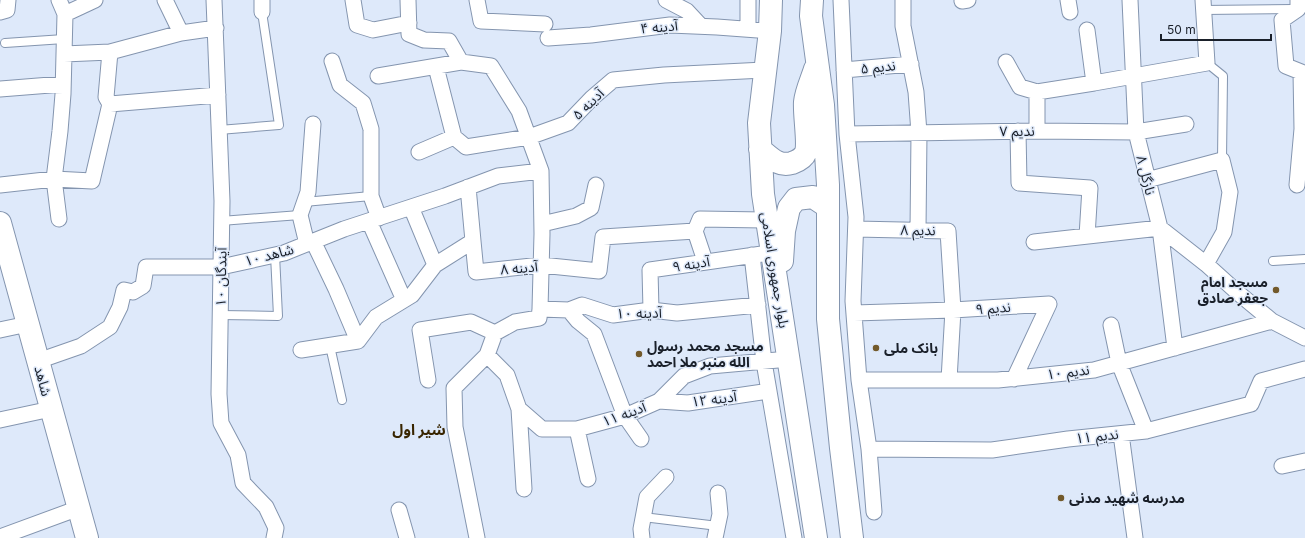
<svg xmlns="http://www.w3.org/2000/svg" width="1305" height="538" font-family="Inter,'Noto Sans Arabic',sans-serif">
<style>
.lines{fill:none;stroke-linecap:round;stroke-linejoin:round}
.service-casing{stroke:#8495af;stroke-width:10}
.minor-casing{stroke:#8495af;stroke-width:17}
.secondary-casing{stroke:#8495af;stroke-width:24}
.primary-casing{stroke:#8495af;stroke-width:24}
.service{stroke:#fff;stroke-width:8}
.minor{stroke:#fff;stroke-width:15}
.secondary{stroke:#fff;stroke-width:22}
.primary{stroke:#fff;stroke-width:22}
.poi-dot{fill:#72592a;stroke:#dee9fa;stroke-width:1.5}
.labels{text-anchor:middle;stroke-width:3;stroke-linejoin:round;paint-order:stroke}
.street-label{font-size:14px;fill:#1a202a;stroke:#dee9fa}
.poi-label{font-size:14px;font-weight:bold;fill:#1a202a;stroke:#dee9fa;text-anchor:start}
.neighbourhood-label{font-size:15px;font-weight:bold;fill:#382500;stroke:#dee9fa}
</style>
<rect width="100%" height="100%" fill="#dee9fa"/>
<g class="lines">
<defs>
<path id="service" d="M1203 10 1294 9
M5 43 64 39
M1207 63 1223 76 1222 160
M219 130 279 125 262 12
M304 202 371 196
M221 221 300 215
M1273 261 1305 259
M220 315 278 316 275 255
M330 346 342 400
M643 517 718 526"/>
<path id="minor" d="M59 0 65 14 63 94 60 131 54 179 59 219
M165 0 181 33
M214 0 222 201 219 394 221 423 238 455 243 483 266 507 276 528 274 538
M353 0 357 25 373 30 409 23
M408 0 409 34 424 40 449 41 461 62
M477 0 481 21 545 24
M666 0 687 11 701 26
M748 0V29
M841 0 847 134 856 217 853 301 859 380 869 449 874 512
M903 0V26L916 92 919 133 918 230
M1068 0 1070 12
M1130 0 1136 132 1160 228 1175 348
M962 1 968 0
M0 12 7 10 8 0
M262 12V0
M65 14 95 0
M548 38 591 35 670 25 717 27 770 31
M64 54 110 52 181 33 216 28
M332 61 340 85 363 103 371 129V196L379 218
M1006 62 1020 87 1037 92
M436 67 454 137
M844 70 911 64
M378 76 461 62 491 66 519 111 541 171 542 234 540 309
M1094 83 1207 63 1203 0
M0 89 63 84
M110 104 218 95
M1018 131 1019 183 1090 188 1087 236
M1037 131V92L1094 83 1087 30
M847 134 1037 131 1136 132 1186 124
M419 152 454 137 466 147 529 137 568 123 592 98 613 80 664 75 765 70
M1147 180 1222 160 1230 192 1224 232 1206 264
M0 185 54 179 92 181 110 104 106 97 110 52
M1297 185 1302 129 1301 72 1286 66 1282 20 1298 9V0
M468 187 473 241
M411 207 435 265
M369 221 404 300
M542 224 576 216 591 208 596 185
M856 229 948 231 953 310 949 380
M695 231 705 261
M313 241 336 289 358 341
M1034 242 1160 228 1206 264 1237 292 1272 321 1305 338
M307 244 300 215 308 192 313 124
M752 255 764 362 794 538
M569 310 578 321 594 334 625 416 641 439
M651 310 650 270 762 254
M854 313 953 310 1049 304 1014 379
M1111 325 1119 363 1146 431
M0 330 28 324
M301 350 358 341 376 317 412 295 435 265 473 241 476 272 541 265 599 271 603 237 695 231 700 219 767 220
M487 355 507 375 519 409 542 429H577L625 416 659 401 684 376 710 366 789 359
M38 361 81 346 110 327 120 307 124 290 133 292 143 286 146 267H221L284 253 344 229 445 196 498 176 541 171
M428 380 420 330 471 322 495 333 515 322 539 318 540 309 569 310 582 305 613 315 651 310 677 313 758 305
M859 380H998L1094 370 1272 321
M659 401 688 403 769 391
M519 409 524 489
M0 420 51 409
M577 429 588 479
M1121 434 1135 538
M869 449 992 450 1068 439 1146 431 1251 404 1261 381 1305 369
M1282 466 1305 461
M399 510 407 538
M0 537 79 508
M477 538 455 427 454 388 487 355 495 333
M642 538 641 529 647 497 666 477
M715 538 720 514 718 493"/>
<path id="secondary" d="M0 223 87 538"/>
<path id="primary" d="M771 0 770 31 759 123 763 194 816 538
M812 0 811 16 823 105 828 185V319L841 448 852 538
M760 149C770 157 778 167 792 163 798 161 804 157 806 152 809 143 804 114 805 102 806 91 812 79 815 69
M782 261 784 231 789 208 796 199 813 197 828 207"/>
</defs>
<!-- service casing -->
<use href="#service" class="service-casing"/>
<!-- minor casing -->
<use href="#minor" class="minor-casing"/>
<!-- secondary casing -->
<use href="#secondary" class="secondary-casing"/>
<!-- primary casing -->
<use href="#primary" class="primary-casing"/>
<!-- service -->
<use href="#service" class="service"/>
<!-- minor -->
<use href="#minor" class="minor"/>
<!-- secondary -->
<use href="#secondary" class="secondary"/>
<!-- primary -->
<use href="#primary" class="primary"/>
</g>
<!-- markers -->
<g class="poi-dot">
<circle cx="1276" cy="290" r="4"/>
<circle cx="876" cy="348" r="4"/>
<circle cx="639" cy="354" r="4"/>
<circle cx="1061" cy="498" r="4"/>
</g>
<g class="labels">
<!-- street labels -->
<g class="street-label">
<text transform="translate(659 27) rotate(-5)" y="5">آدینه ۴</text>
<text transform="translate(878 67) rotate(-6)" y="5">ندیم ۵</text>
<text transform="translate(588 104) rotate(-44)" y="5">آدینه ۵</text>
<text transform="translate(1017 131) rotate(-1)" y="5">ندیم ۷</text>
<text transform="translate(1146 175) rotate(76)" y="5">نازگل ۸</text>
<text transform="translate(918 230) rotate(1)" y="5">ندیم ۸</text>
<text transform="translate(269 255) rotate(-15)" y="5">شاهد ۱۰</text>
<text transform="translate(691 264) rotate(-9)" y="5">آدینه ۹</text>
<text transform="translate(519 268) rotate(-5)" y="5">آدینه ۸</text>
<text transform="translate(775 270) rotate(81)" y="5">بلوار جمهوری اسلامی</text>
<text transform="translate(221 277) rotate(-89)" y="5">آیندگان ۱۰</text>
<text transform="translate(993 308) rotate(-4)" y="5">ندیم ۹</text>
<text transform="translate(639 313) rotate(-1)" y="5">آدینه ۱۰</text>
<text transform="translate(1068 372) rotate(-7)" y="5">ندیم ۱۰</text>
<text transform="translate(43 381) rotate(75)" y="5">شاهد</text>
<text transform="translate(714 399) rotate(-7)" y="5">آدینه ۱۲</text>
<text transform="translate(624 414) rotate(-20)" y="5">آدینه ۱۱</text>
<text transform="translate(1097 436) rotate(-6)" y="5">ندیم ۱۱</text>
</g>
<!-- poi labels -->
<g class="poi-label">
<text x="1268" y="287" text-anchor="end">مسجد امام<tspan x="1268" dy="16">جعفر صادق</tspan></text>
<text x="647" y="351">مسجد محمد رسول<tspan x="647" dy="16">الله منبر ملا احمد</tspan></text>
<text x="884" y="353">بانک ملی</text>
<text x="1069" y="503">مدرسه شهید مدنی</text>
</g>
<!-- neighbourhood labels -->
<g class="neighbourhood-label">
<text x="419" y="435">شیر اول</text>
</g>
</g>
<!-- scale -->
<path d="M1161 34v6h110v-6" fill="none" stroke="#1a202a" stroke-width="2"/>
<text x="1167" y="34" font-size="12" fill="#1a202a" stroke="#dee9fa" stroke-width="3" paint-order="stroke">50 m</text>
</svg>
